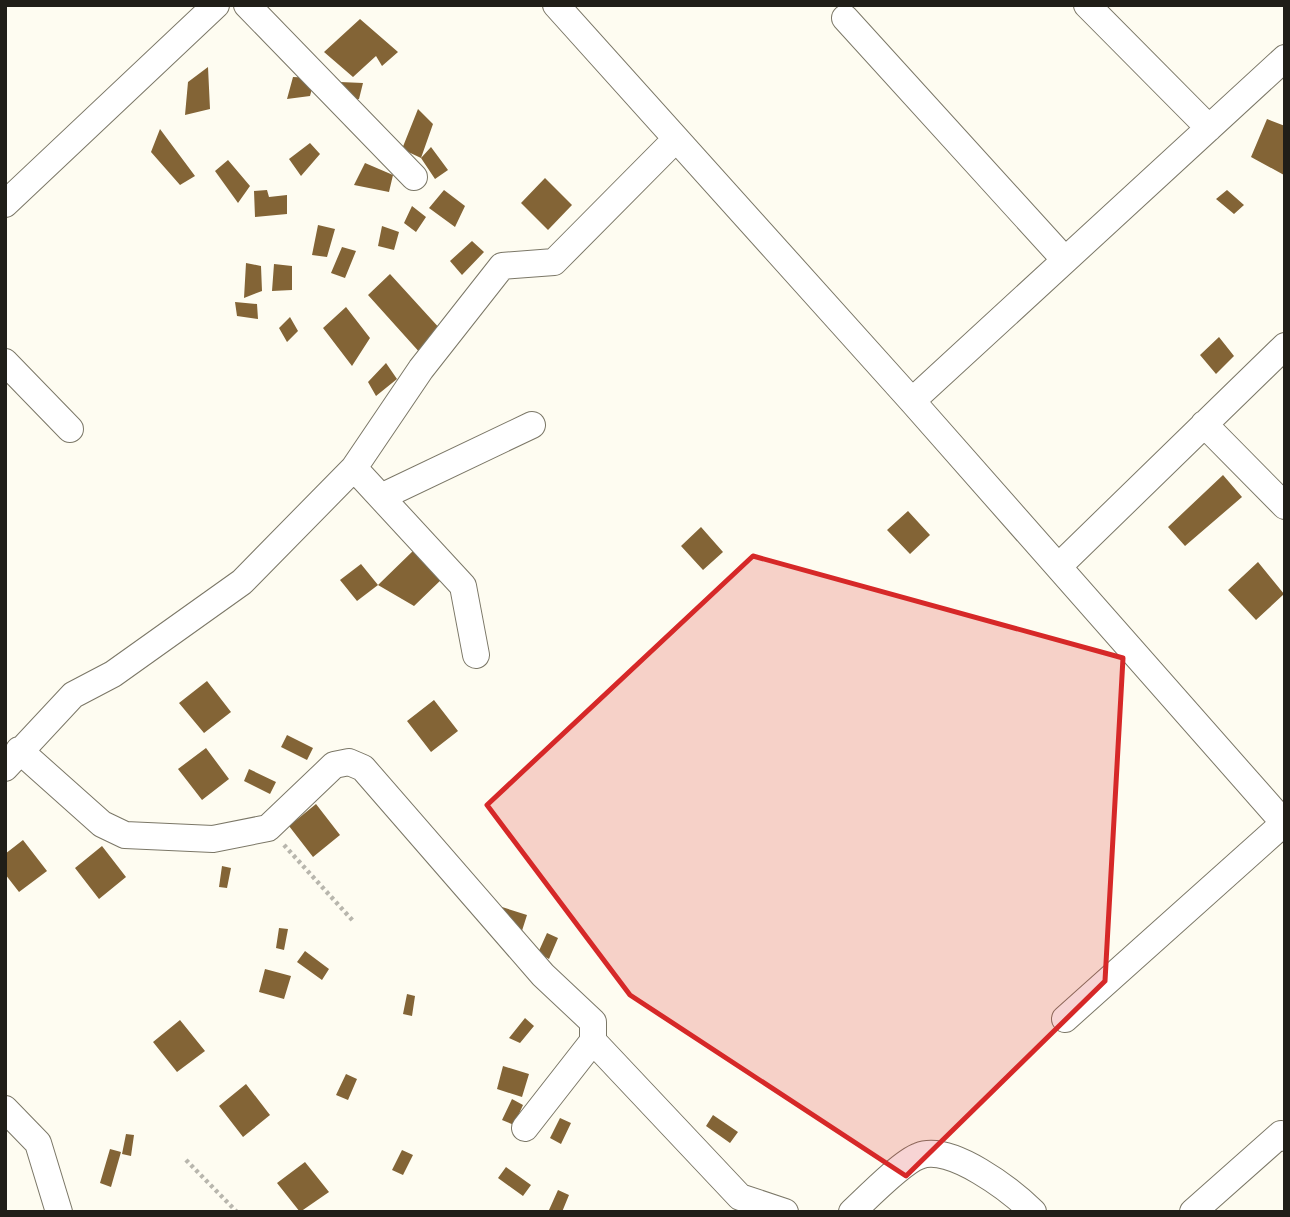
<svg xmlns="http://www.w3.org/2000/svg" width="1290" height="1217" font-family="Barlow,sans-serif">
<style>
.building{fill:#836436}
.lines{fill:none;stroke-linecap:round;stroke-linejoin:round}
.street-casing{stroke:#7b7767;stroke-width:28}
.path{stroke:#b8b6ad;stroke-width:4.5;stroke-dasharray:3.5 3.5;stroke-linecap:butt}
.street{stroke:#fff;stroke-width:26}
.marked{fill:#d62828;fill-opacity:0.2;stroke:#d62828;stroke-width:5;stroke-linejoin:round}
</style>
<rect width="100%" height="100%" fill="#fefcf1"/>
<!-- building -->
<path class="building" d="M360 19 398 52 382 66 376 56 353 77 324 52Z
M208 67 210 109 185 115 188 82Z
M293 77 315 78 310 96 287 99Z
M340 82 363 83 359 99 341 102Z
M418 109 433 124 421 158 402 149Z
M1267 119 1285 126 1284 175 1251 157Z
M160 129 195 176 180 185 151 152Z
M310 143 320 154 301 176 289 159Z
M431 147 448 170 435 179 421 158Z
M228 160 250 186 238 203 215 171Z
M365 163 393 175 389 192 354 185Z
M545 178 572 205 548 230 521 203Z
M267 190 269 197 287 195V214L255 217 254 191Z
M444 190 465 206 455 227 429 208Z
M1227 190 1244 205 1234 214 1216 199Z
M412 206 426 217 416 232 404 223Z
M318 225 335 229 327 257 312 255Z
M382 226 399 232 394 250 378 246Z
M472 241 484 252 462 275 450 261Z
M342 247 356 251 345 278 331 273Z
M246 263 261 266 262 291 244 298Z
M274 264 292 266V290L272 291Z
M390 274 442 331 422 355 368 295Z
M235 302 257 304 258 319 237 316Z
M346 307 370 338 352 366 323 328Z
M290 317 298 331 287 342 279 328Z
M1219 337 1234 356 1216 374 1200 355Z
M386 363 397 379 376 396 368 382Z
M1223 475 1242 497 1185 546 1168 527Z
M908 511 930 535 910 554 887 530Z
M701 527 723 552 703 570 681 546Z
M416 548 444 577 414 606 378 585Z
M1258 562 1284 594 1256 620 1228 590Z
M361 564 378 585 357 601 340 580Z
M207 681 231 712 204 733 179 703Z
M434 700 458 731 431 752 407 721Z
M287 735 313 748 307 760 281 747Z
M206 748 229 779 202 800 178 769Z
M249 769 276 782 270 794 244 781Z
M316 804 340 835 313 857 289 826Z
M23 840 47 871 19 892 5 874V854Z
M102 846 126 877 99 899 75 868Z
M222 866 231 868 227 888 219 887Z
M502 907 527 915 520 937 495 930Z
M279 928 288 929 284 950 276 948Z
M547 933 558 938 549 959 538 953Z
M305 951 329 969 322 980 297 962Z
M265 969 291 976 284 999 259 992Z
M407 994 415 996 412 1016 403 1014Z
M525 1018 534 1026 520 1043 509 1038Z
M180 1020 205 1051 177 1072 153 1042Z
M503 1066 529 1074 522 1097 497 1089Z
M346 1074 357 1079 348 1100 336 1095Z
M246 1084 270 1115 243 1137 219 1106Z
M512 1099 523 1105 514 1125 502 1120Z
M713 1115 738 1132 730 1143 706 1126Z
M560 1118 571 1123 561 1144 550 1138Z
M126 1134 134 1135 131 1156 122 1154Z
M110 1149 121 1152 111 1187 100 1183Z
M402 1150 413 1155 403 1175 392 1170Z
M305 1162 329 1192 300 1212 277 1183Z
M506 1167 531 1185 523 1196 498 1178Z
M558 1190 569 1195 562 1212H552L549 1210Z"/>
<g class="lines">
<defs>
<path id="street" d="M247 5 414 177
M556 5 912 401 1285 824
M1087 5 1209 128
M845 18 1065 260
M5 204 216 5
M5 362 70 429
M912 401 1285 58
M1204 424 1285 506
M354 468 463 586 476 655
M381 497 532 425
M1059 566 1285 346
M19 750 102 824 125 835 213 839 268 828 334 765 349 762 363 768 543 975 593 1022V1041L525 1128
M5 768 73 695 113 674 242 582 354 468 421 369 502 266 554 262 675 140
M1065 1019 1284 823
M593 1041 740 1197 785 1212
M5 1109 38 1143 59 1212
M852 1212C867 1198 902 1162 919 1156 950 1143 1012 1191 1033 1212
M1193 1212 1281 1134 1285 1138"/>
</defs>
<!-- street casing -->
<use href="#street" class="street-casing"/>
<!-- path -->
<path class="path" d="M284 845 354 922
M186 1160 237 1212"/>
<!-- street -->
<use href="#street" class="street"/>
</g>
<!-- marked area -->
<path class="marked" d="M753 556 1123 658 1105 981 906 1176 630 995 487 805Z"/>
<!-- border -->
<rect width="1290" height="1217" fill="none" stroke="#201e18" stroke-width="14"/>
</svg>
